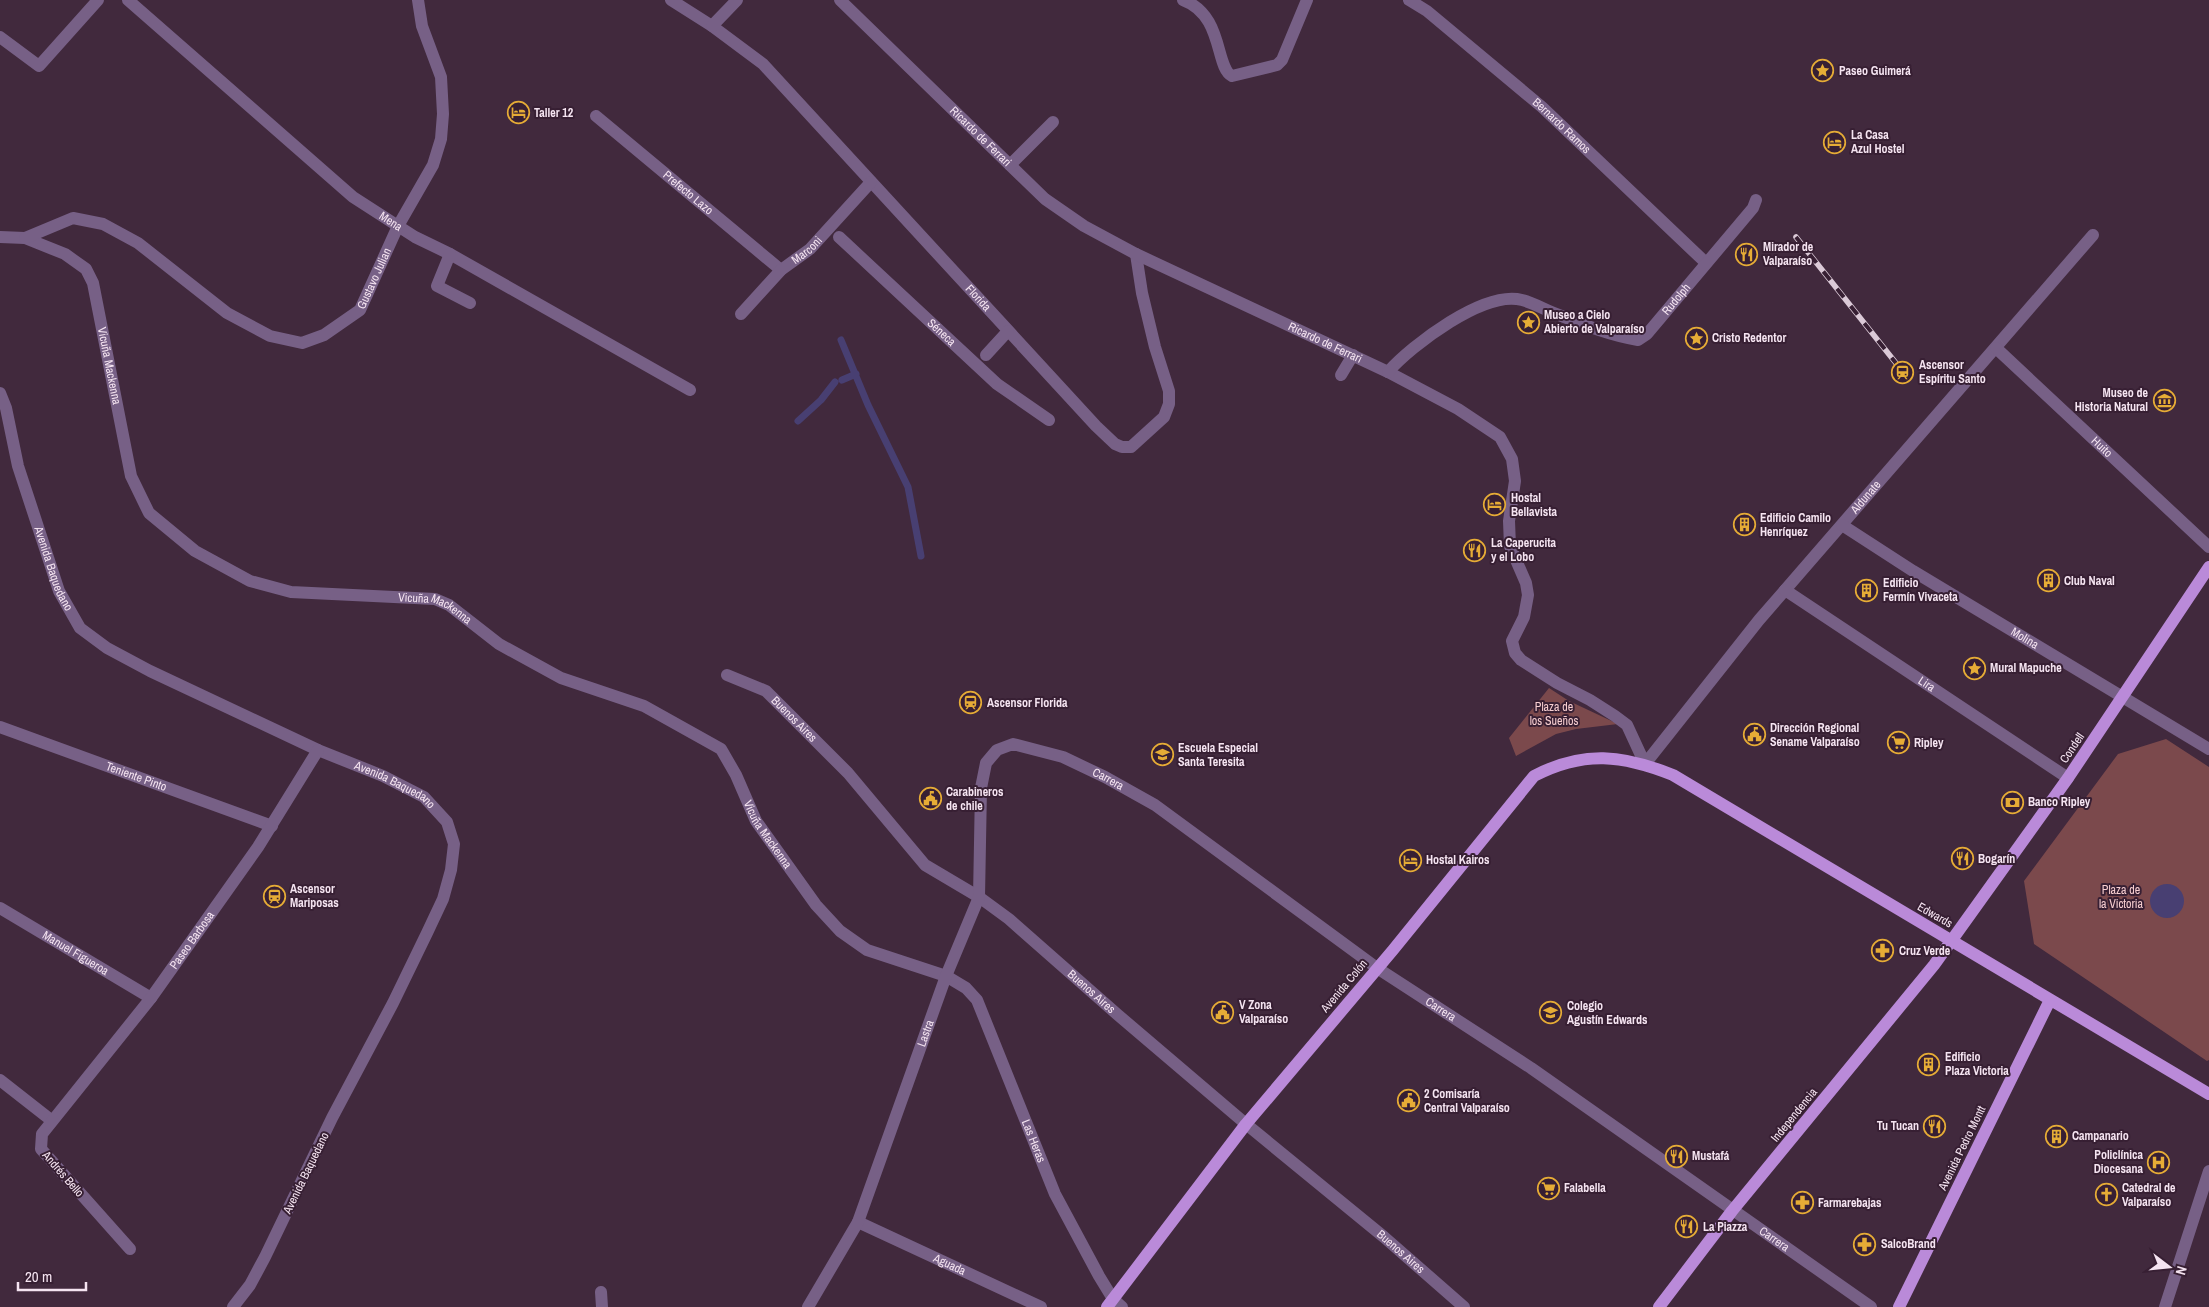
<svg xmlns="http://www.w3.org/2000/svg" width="2209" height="1307" font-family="'Archivo Narrow',sans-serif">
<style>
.green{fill:#7b494c}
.water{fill:#483f72}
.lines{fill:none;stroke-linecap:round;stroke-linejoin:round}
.stream{stroke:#483f72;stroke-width:7}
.minor{stroke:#776086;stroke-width:12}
.major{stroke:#ba8ad9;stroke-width:12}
.rail-casing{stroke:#dbc9d7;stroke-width:5.5}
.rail{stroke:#371f33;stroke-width:4;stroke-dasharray:11;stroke-linecap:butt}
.labels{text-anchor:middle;stroke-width:4;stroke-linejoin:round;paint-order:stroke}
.poi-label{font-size:12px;font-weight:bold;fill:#f5e4f1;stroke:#371f33;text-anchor:start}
.street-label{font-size:12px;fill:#f5e4f1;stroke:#371f33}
.park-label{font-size:12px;fill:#f8cfd1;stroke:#371f33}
</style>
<rect width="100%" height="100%" fill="#41293d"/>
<!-- green -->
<path class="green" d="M1549 688 1569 701 1618 724 1576 729 1556 734 1516 756 1509 738Z
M2166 739 2209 767V1060L2207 1061 2034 944 2024 881 2118 754Z"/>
<!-- water -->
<path class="water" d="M2150 901a17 17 0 1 1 34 0a17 17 0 1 1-34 0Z"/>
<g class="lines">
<!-- stream -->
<path class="stream" d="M841 340 868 405 908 487 921 556
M842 380 856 374
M798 421 821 400 835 382"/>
<!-- minor -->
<g class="minor">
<path id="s1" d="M128 0 353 197 415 237 450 254 690 390"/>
<path id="s2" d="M671 0 712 26 763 64 1096 426 1115 444 1122 447H1131L1164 417 1169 404V391L1155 347 1142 293 1136 254"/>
<path id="s3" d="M840 0 1045 199 1084 226 1136 254 1388 372 1458 409 1500 437 1512 459 1515 481 1509 521 1510 546 1526 583 1528 595 1524 617 1512 641 1515 653 1521 660 1557 683 1590 700 1615 716 1627 725 1645 764 1759 620 2093 235"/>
<path d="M1183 0C1224 15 1215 68 1232 76L1277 65 1282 60 1307 0"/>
<path id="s4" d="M1409 0 1427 11 1542 107 1705 262"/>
<path d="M712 26 737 0"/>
<path d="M0 37 39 66 98 0"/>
<path id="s5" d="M596 116 781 270"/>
<path d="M1010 165 1053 122"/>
<path id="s6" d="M0 237 25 238 65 254 86 269 93 283 131 476 149 513 195 551 250 581 291 592 435 599 449 605 499 644 561 678 644 706 721 749 736 775 756 821 816 905 840 931 867 950 946 976 966 988 977 1000 1055 1194 1099 1276 1113 1299 1122 1307"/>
<path id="s7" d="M839 237 997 384 1049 420"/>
<path id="s8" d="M25 238 73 218 103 224 138 243 227 313 270 336 302 343 324 335 360 310 398 226 433 165 441 139 443 114 441 77 422 26 418 0"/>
<path d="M450 254 437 286 470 303"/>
<path id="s9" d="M741 314 781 270 810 249 871 182"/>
<path id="s10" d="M1996 348 2209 547"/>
<path d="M986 355 1008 331"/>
<path id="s11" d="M1388 372C1412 345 1484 290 1522 300 1533 303 1544 309 1554 313 1582 324 1608 335 1638 340L1647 334 1753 208 1756 200"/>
<path d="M1341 375 1353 355"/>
<path id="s12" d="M0 393 6 408 18 466 59 591 80 628 107 648 150 671 318 750 383 776 424 797 447 822 454 844 451 870 443 899 427 933 393 1003 332 1118 265 1257 250 1285 233 1307"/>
<path id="s13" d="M1842 525 1913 571 2209 749"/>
<path id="s14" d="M1785 590 2068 778"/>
<path id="s15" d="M727 675 766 691 848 773 925 865 979 897 1009 919 1118 1015 1246 1124 1384 1237 1464 1307"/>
<path id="s16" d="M0 727 272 826"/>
<path id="s17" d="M0 908 151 998"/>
<path d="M0 1080 51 1120"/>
<path id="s18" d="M858 1222 1041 1307"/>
<path id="s19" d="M130 1249 41 1149 42 1134 151 998 258 847 318 750"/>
<path d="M601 1292 602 1307"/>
<path id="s20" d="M808 1307 858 1222 946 976 979 897 981 788 986 763 997 750 1013 744 1063 757 1105 777 1155 805 1377 968 1531 1068 1871 1307"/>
<path d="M2165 1307 2209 1171"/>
</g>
<!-- major -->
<path class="major" d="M1107 1307 1246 1124 1393 950 1534 776C1584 750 1623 755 1673 775L2209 1094
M1659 1307 1732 1211 1934 965 2068 778 2209 567
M1899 1307 2050 1000"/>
<defs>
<path id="rail" d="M1796 237 1903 372"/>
</defs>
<!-- rail casing -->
<use href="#rail" class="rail-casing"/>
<!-- rail -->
<use href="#rail" class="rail"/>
</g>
<!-- icons -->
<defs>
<symbol id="sight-ring" viewBox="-11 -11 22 22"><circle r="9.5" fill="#371f33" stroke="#e6ac36" stroke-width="1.5"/><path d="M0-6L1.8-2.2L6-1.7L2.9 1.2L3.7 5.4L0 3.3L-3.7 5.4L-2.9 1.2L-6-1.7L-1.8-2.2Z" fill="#e6ac36"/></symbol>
<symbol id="hotel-ring" viewBox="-11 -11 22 22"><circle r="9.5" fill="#371f33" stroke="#e6ac36" stroke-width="1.5"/><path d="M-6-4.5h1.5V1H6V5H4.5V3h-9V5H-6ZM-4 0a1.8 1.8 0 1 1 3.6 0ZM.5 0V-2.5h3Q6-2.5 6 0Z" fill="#e6ac36"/></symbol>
<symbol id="restaurant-ring" viewBox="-11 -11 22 22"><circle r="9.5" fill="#371f33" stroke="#e6ac36" stroke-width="1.5"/><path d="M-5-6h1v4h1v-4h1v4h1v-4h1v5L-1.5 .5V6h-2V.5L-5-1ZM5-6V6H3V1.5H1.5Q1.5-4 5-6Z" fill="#e6ac36"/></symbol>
<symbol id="station-ring" viewBox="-11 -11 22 22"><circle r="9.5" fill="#371f33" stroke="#e6ac36" stroke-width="1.5"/><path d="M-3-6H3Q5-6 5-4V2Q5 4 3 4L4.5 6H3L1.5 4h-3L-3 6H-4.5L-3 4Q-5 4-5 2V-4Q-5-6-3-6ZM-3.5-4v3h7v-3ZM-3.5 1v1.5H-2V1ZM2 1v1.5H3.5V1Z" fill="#e6ac36"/></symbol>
<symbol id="museum-ring" viewBox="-11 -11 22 22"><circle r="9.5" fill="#371f33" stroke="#e6ac36" stroke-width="1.5"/><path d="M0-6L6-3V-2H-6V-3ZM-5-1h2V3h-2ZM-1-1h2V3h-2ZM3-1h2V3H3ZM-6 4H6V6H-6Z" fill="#e6ac36"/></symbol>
<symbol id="building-ring" viewBox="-11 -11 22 22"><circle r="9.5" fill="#371f33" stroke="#e6ac36" stroke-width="1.5"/><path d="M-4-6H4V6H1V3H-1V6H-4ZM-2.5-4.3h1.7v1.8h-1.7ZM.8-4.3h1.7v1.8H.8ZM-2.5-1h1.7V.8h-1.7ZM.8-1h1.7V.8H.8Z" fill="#e6ac36"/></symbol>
<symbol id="civic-ring" viewBox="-11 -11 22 22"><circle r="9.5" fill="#371f33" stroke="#e6ac36" stroke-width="1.5"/><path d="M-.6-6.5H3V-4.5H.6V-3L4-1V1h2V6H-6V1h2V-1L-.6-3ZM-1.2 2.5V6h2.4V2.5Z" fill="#e6ac36"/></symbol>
<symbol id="supermarket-ring" viewBox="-11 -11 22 22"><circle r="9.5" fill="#371f33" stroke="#e6ac36" stroke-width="1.5"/><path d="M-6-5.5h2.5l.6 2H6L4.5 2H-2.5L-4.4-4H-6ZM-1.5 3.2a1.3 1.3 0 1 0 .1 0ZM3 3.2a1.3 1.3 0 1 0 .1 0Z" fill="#e6ac36"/></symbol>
<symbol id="school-ring" viewBox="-11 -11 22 22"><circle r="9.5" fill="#371f33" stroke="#e6ac36" stroke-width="1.5"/><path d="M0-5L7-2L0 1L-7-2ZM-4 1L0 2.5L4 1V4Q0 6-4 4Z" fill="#e6ac36"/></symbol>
<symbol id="bank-ring" viewBox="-11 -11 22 22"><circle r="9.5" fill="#371f33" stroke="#e6ac36" stroke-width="1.5"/><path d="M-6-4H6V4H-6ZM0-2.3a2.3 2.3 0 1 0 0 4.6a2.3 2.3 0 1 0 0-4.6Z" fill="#e6ac36"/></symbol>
<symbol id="pharmacy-ring" viewBox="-11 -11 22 22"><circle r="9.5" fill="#371f33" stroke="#e6ac36" stroke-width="1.5"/><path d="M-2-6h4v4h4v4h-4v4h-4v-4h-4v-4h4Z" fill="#e6ac36"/></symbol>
<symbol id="hospital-ring" viewBox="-11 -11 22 22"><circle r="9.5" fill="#371f33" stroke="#e6ac36" stroke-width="1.5"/><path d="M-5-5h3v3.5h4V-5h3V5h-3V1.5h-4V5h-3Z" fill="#e6ac36"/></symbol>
<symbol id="church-ring" viewBox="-11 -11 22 22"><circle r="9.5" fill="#371f33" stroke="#e6ac36" stroke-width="1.5"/><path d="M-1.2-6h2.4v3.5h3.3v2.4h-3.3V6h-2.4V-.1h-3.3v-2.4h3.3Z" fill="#e6ac36"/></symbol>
</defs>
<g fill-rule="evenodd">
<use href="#sight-ring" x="1810" y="58" width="25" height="25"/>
<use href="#hotel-ring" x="506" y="100" width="25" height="25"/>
<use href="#hotel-ring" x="1822" y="130" width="25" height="25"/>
<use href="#restaurant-ring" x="1734" y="242" width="25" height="25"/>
<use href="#sight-ring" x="1516" y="310" width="25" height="25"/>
<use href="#sight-ring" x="1684" y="326" width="25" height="25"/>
<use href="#station-ring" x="1890" y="360" width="25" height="25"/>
<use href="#museum-ring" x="2152" y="388" width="25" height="25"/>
<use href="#hotel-ring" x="1482" y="492" width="25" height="25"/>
<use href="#building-ring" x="1732" y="512" width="25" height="25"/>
<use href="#restaurant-ring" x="1462" y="538" width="25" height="25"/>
<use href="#building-ring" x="2036" y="568" width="25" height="25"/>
<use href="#building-ring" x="1854" y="578" width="25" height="25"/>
<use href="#sight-ring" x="1962" y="656" width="25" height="25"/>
<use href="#station-ring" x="958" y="690" width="25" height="25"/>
<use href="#civic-ring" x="1742" y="722" width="25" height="25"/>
<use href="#supermarket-ring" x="1886" y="730" width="25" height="25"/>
<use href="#school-ring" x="1150" y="742" width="25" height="25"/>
<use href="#civic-ring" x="918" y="786" width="25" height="25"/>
<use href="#bank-ring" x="2000" y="790" width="25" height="25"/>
<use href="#restaurant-ring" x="1950" y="846" width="25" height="25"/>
<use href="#hotel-ring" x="1398" y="848" width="25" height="25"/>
<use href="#station-ring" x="262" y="884" width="25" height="25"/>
<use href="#pharmacy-ring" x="1870" y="938" width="25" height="25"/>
<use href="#civic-ring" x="1210" y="1000" width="25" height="25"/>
<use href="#school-ring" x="1538" y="1000" width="25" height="25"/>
<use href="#building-ring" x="1916" y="1052" width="25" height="25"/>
<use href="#civic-ring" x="1396" y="1088" width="25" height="25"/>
<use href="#restaurant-ring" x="1922" y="1114" width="25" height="25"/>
<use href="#building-ring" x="2044" y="1124" width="25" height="25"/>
<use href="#restaurant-ring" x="1664" y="1144" width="25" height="25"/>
<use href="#hospital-ring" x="2146" y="1150" width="25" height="25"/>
<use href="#supermarket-ring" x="1536" y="1176" width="25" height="25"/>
<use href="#church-ring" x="2094" y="1182" width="25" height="25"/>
<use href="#pharmacy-ring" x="1790" y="1190" width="25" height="25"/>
<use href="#restaurant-ring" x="1674" y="1214" width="25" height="25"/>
<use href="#pharmacy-ring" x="1852" y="1232" width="25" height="25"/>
</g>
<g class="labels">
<!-- poi labels -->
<g class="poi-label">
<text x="1839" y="75">Paseo Guimerá</text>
<text x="534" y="117">Taller 12</text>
<text x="1851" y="139">La Casa<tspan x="1851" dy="14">Azul Hostel</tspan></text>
<text x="1763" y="251">Mirador de<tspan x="1763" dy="14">Valparaíso</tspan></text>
<text x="1544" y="319">Museo a Cielo<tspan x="1544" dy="14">Abierto de Valparaíso</tspan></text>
<text x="1712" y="342">Cristo Redentor</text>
<text x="1919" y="369">Ascensor<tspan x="1919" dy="14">Espíritu Santo</tspan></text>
<text x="2148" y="397" text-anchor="end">Museo de<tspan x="2148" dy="14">Historia Natural</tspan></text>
<text x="1511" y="502">Hostal<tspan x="1511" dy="14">Bellavista</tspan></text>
<text x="1760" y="522">Edificio Camilo<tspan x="1760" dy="14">Henríquez</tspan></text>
<text x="1491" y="547">La Caperucita<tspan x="1491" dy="14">y el Lobo</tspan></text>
<text x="2064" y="585">Club Naval</text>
<text x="1883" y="587">Edificio<tspan x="1883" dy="14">Fermín Vivaceta</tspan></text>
<text x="1990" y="672">Mural Mapuche</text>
<text x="987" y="707">Ascensor Florida</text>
<text x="1770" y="732">Dirección Regional<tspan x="1770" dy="14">Sename Valparaíso</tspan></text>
<text x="1914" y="747">Ripley</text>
<text x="1178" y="752">Escuela Especial<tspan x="1178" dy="14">Santa Teresita</tspan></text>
<text x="946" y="796">Carabineros<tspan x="946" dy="14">de chile</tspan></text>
<text x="2028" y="806">Banco Ripley</text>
<text x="1978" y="863">Bogarín</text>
<text x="1426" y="864">Hostal Kairos</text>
<text x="290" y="893">Ascensor<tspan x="290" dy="14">Mariposas</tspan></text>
<text x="1899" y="955">Cruz Verde</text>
<text x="1239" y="1009">V Zona<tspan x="1239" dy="14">Valparaíso</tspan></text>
<text x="1567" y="1010">Colegio<tspan x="1567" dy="14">Agustín Edwards</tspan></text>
<text x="1945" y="1061">Edificio<tspan x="1945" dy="14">Plaza Victoria</tspan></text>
<text x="1424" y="1098">2 Comisaría<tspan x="1424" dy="14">Central Valparaíso</tspan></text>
<text x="1919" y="1130" text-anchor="end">Tu Tucan</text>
<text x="2072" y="1140">Campanario</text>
<text x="2143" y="1159" text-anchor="end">Policlínica<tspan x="2143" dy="14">Diocesana</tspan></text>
<text x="1692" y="1160">Mustafá</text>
<text x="1564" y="1192">Falabella</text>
<text x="2122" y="1192">Catedral de<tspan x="2122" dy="14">Valparaíso</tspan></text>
<text x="1818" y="1207">Farmarebajas</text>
<text x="1703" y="1231">La Piazza</text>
<text x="1881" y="1248">SalcoBrand</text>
</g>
<!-- street labels -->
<g class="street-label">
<text dy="4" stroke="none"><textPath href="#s4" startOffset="198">Bernardo Ramos</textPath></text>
<text dy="4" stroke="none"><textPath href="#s3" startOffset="196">Ricardo de Ferrari</textPath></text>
<text dy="4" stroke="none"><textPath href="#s5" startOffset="120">Prefecto Lazo</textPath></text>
<text dy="4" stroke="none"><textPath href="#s1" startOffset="344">Mena</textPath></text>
<text dy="4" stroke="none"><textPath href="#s9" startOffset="92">Marconi</textPath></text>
<text dy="4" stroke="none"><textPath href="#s8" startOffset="419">Gustavo Julian</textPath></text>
<text dy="4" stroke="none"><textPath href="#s2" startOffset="430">Florida</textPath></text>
<text dy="4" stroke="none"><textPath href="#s11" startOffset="336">Rudolph</textPath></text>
<text dy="4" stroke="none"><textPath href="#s7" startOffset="140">Séneca</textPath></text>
<text dy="4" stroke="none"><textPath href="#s3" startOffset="601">Ricardo de Ferrari</textPath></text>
<text dy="4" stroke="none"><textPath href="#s6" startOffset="194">Vicuña Mackenna</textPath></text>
<text dy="4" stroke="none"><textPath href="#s10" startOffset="145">Huito</textPath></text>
<text dy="4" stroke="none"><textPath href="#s3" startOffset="1550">Aldunate</textPath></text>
<text dy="4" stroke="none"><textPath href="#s12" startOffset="184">Avenida Baquedano</textPath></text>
<text dy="4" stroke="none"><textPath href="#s6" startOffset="659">Vicuña Mackenna</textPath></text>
<text dy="4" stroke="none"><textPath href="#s13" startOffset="215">Molina</textPath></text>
<text dy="4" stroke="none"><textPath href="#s14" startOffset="170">Lira</textPath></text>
<text dy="4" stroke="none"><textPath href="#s15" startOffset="82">Buenos Aires</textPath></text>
<text transform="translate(2072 748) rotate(-56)" y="4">Condell</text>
<text dy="4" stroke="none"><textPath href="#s16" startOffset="145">Teniente Pinto</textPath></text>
<text dy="4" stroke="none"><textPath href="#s20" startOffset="716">Carrera</textPath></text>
<text dy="4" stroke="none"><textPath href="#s12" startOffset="602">Avenida Baquedano</textPath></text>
<text dy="4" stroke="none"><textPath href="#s6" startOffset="1079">Vicuña Mackenna</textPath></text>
<text transform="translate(1935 915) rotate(30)" y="4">Edwards</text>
<text dy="4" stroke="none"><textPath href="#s19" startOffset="394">Paseo Barbosa</textPath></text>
<text dy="4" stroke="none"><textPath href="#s17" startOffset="88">Manuel Figueroa</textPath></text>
<text transform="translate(1344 986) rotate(-50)" y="4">Avenida Colón</text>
<text dy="4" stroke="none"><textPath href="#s15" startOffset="488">Buenos Aires</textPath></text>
<text dy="4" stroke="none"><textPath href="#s20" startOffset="1121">Carrera</textPath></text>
<text dy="4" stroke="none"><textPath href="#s20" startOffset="299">Lastra</textPath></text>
<text transform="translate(1794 1115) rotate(-51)" y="4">Independencia</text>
<text dy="4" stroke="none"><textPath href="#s6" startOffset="1508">Las Heras</textPath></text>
<text transform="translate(1962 1148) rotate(-64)" y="4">Avenida Pedro Montt</text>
<text transform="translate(306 1173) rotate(-64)" y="4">Avenida Baquedano</text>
<text transform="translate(63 1174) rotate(49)" y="4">Andrés Bello</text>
<text dy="4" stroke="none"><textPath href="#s20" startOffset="1526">Carrera</textPath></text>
<text dy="4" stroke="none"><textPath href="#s15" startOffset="892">Buenos Aires</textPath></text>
<text dy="4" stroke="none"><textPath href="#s18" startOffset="101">Aguada</textPath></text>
</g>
<!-- park labels -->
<g class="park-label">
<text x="1554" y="711">Plaza de<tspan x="1554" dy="14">los Sueños</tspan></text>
<text x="2121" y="894">Plaza de<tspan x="2121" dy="14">la Victoria</tspan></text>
</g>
</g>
<!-- north arrow -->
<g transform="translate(2169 1267) rotate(106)" stroke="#371f33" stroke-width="4" paint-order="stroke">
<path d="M0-4L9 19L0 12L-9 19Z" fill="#f5e4f1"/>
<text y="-8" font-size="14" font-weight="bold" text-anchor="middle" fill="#f5e4f1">N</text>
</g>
<!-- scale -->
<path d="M18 1282v8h68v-8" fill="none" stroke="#f5e4f1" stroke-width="2.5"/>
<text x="25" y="1282" font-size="15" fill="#f5e4f1" stroke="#371f33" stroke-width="4" paint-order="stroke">20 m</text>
</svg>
